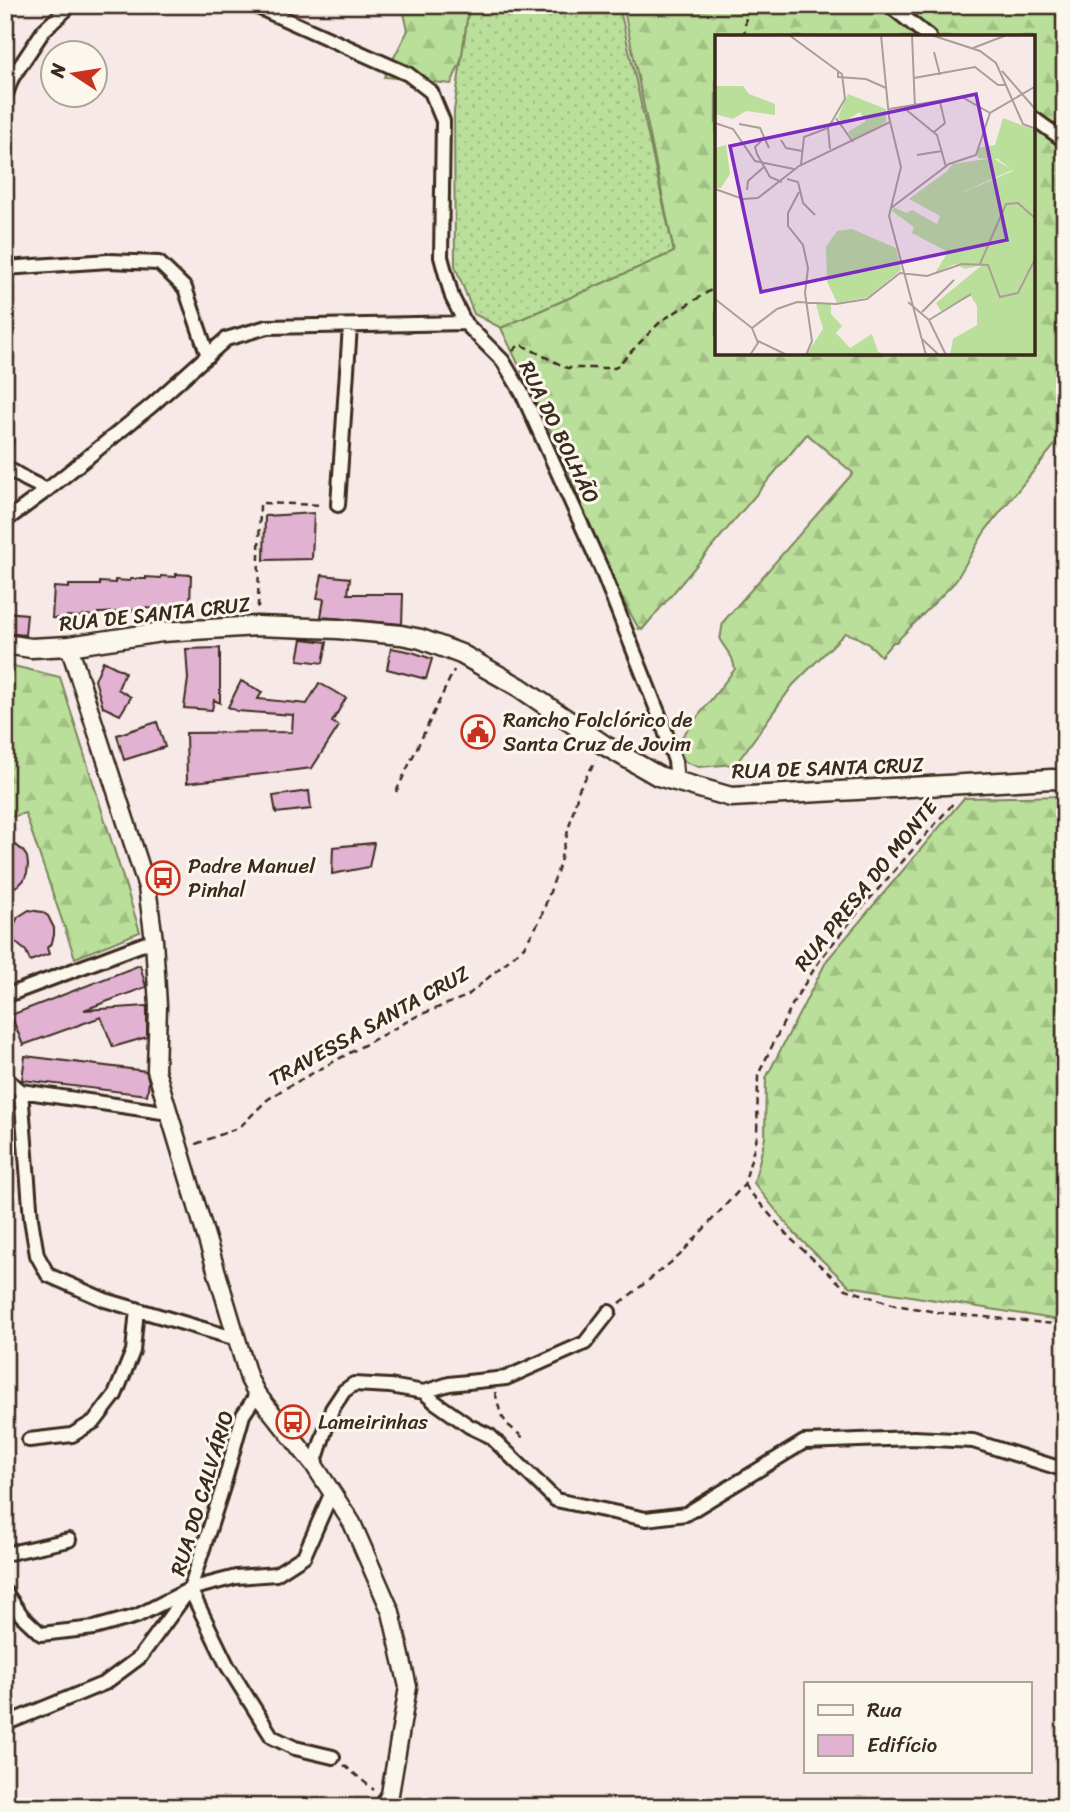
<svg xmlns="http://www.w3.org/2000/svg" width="1070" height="1812" font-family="Sriracha,sans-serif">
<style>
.grass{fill:url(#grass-dots);stroke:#7a845c;stroke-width:2}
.forest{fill:url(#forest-firs);stroke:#7a845c;stroke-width:2;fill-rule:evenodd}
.building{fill:#e2b2d2;stroke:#3b2a1e;stroke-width:2}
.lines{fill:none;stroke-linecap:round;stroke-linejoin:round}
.minor-casing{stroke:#3b2a1e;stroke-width:18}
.tertiary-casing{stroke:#3b2a1e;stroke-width:21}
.secondary-casing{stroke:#3b2a1e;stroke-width:23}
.path{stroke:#3b2a1e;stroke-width:2.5;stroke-dasharray:7 5;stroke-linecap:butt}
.minor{stroke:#fbf7ec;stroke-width:12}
.tertiary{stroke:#fbf7ec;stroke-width:16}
.secondary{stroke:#fbf7ec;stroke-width:18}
.labels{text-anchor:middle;stroke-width:6;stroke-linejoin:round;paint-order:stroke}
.street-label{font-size:21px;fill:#3b2a1e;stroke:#fbf7ec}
.poi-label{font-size:21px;fill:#3b2a1e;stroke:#fbf7ec;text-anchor:start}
.inset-road{fill:none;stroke:#ab9d97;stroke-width:2}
.view{fill:#7b2cbf;fill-opacity:0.15;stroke:#7b2cbf;stroke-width:3.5}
.inset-edge{fill:none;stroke:#3b2a1e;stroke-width:3.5}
</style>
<defs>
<pattern id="grass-dots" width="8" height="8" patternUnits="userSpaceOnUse" patternTransform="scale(1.75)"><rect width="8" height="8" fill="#badf9a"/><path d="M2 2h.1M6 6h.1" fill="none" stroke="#a1c084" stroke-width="1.8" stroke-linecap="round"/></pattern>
<pattern id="forest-firs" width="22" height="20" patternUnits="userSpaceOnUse" patternTransform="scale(1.75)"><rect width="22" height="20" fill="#badf9a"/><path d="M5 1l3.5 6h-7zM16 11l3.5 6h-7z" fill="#a1c084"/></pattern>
</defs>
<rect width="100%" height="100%" fill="#f6e9e7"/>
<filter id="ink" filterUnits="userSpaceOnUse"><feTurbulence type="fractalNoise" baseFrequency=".0143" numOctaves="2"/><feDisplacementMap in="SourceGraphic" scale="14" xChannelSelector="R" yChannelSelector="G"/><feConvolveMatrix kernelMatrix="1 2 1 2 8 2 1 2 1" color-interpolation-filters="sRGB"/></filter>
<g filter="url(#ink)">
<!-- grass -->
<path class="grass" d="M469 5H619L674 252 501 328 474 314 455 266 454 111Z"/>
<!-- forest -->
<path class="forest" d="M402 5H469L461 61 451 84 384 77 408 30Z
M623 5H1065V436L1057 442 985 531 955 582 896 642H893L881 656C871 644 860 637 845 633L793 685 736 764 699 767 685 762 674 747 735 669 732 658 720 640 723 622 853 473 807 434 642 630 640 628 639 629 614 584 559 449 501 328 674 252ZM716 37H1033V354H716Z
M5 664 60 677 140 932 75 958 25 813 5 819Z
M1065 796V1321L849 1286 794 1233 754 1183 765 1138 766 1078 827 960 964 798Z"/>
<!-- building -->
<path class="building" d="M314 513 312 559 264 560 265 516Z
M176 574 191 575 190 606 159 607V609L144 608V611L128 610V612L98 613V616L82 615V617L67 616V619L52 618 54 587 69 588V585H100V582L115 583V580L130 581 131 579H146V577L161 578V576L176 577Z
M322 575 350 578 348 594H403L402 624 321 617 324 599 317 598Z
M5 612 27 614 25 635 5 633Z
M302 639 327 642 323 663 298 660Z
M220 648V703L214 700 212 710 184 708 188 679 186 649Z
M391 648 412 652 432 659 426 679 387 669Z
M103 661 125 672 118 689 131 697 120 715 103 707 95 680Z
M241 681 262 692 258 699 307 704 319 683 346 698 332 722 339 726 312 768 187 783 186 733 292 732 293 715 237 711 228 707Z
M157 722 165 747 124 760 117 735Z
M309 791 311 809 276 813 273 796Z
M5 842 17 846 23 851 27 857 28 865 27 873 24 880 19 885 5 892Z
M374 843 369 867 332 874 333 847Z
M29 910 42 912 48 916 54 928V935L52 942 47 948 49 954 30 961 26 951 15 942 12 929 18 917Z
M140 965 146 987 84 1010 147 1006V1037L113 1047 101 1017 23 1045 11 1015Z
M25 1056 146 1071 149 1082 147 1095 22 1080Z"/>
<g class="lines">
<defs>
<path id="minor" d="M253 5 408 74 431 92 443 121 441 257 452 297 465 323 503 361 522 393 601 568 663 725 675 761 676 771 674 781
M889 5 929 37
M5 97 12 78 44 30 71 5
M1033 118 1065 141
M5 268 109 261 159 263 185 288 208 356
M5 433V443
M5 467 27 480 47 490
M338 505 350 326
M5 521 47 490 151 406 226 339 267 327 465 323
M5 996 154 940
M5 1078 21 1091 31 1219 37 1255 48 1275 105 1300 237 1339
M21 1091 169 1113
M424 1392 435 1402 469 1426 490 1436 556 1500 646 1519 686 1514 804 1442 914 1438 973 1441 1065 1470
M29 1440 72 1435 95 1421 115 1395 133 1351 137 1309
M314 1465 332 1409 344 1391 354 1384 390 1386 424 1392 449 1384 506 1378 585 1343 609 1312
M5 1554 69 1540
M190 1589 227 1665 272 1737 295 1748 333 1757
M5 1592 22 1616 41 1634 94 1628 137 1616 190 1589 236 1577 276 1574 304 1556 332 1492
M5 1724 105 1683 140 1657 190 1589 223 1487 243 1415 257 1394"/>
<path id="tertiary" d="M69 646 147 887 154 940 158 1006 156 1070 242 1356 249 1379 257 1394 314 1465 352 1523 391 1612 408 1687 390 1794 383 1807"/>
<path id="secondary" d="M5 644 31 648 69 646 162 632 257 626 338 629 401 635 421 639 461 654 519 687 604 745 658 776 731 797 1052 779 1065 780"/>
</defs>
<!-- minor casing -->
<use href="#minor" class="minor-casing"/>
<!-- tertiary casing -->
<use href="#tertiary" class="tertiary-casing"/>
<!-- secondary casing -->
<use href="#secondary" class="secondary-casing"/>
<!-- path -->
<path class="path" d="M744 37 747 5
M513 351 520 344 567 368H615L661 321 716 287
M258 608 260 503 323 505
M396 792 454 670
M196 1144 240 1127 267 1100 282 1090 417 1016 467 996 524 947 540 920 558 869 579 789 596 760
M744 1185 790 1238 846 1289 895 1305 943 1313 1065 1325
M620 1303 679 1256 744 1185 757 1137 758 1075 795 999 822 957 860 910 951 806 954 800
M495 1392 501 1415 508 1425 526 1440
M344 1765 374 1790"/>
<!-- minor -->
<use href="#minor" class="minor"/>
<!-- tertiary -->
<use href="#tertiary" class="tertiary"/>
<!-- secondary -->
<use href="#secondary" class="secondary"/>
</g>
</g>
<!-- icons -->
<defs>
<symbol id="civic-ring" viewBox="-11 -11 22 22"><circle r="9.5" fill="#fbf7ec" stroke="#c8321e" stroke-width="1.5"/><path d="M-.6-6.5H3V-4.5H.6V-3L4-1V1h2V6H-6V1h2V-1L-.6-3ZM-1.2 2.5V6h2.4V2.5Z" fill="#c8321e"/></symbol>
<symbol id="bus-ring" viewBox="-11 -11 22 22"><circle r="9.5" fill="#fbf7ec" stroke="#c8321e" stroke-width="1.5"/><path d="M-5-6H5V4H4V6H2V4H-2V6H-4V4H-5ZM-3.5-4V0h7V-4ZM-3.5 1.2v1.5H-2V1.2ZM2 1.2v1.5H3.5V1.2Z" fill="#c8321e"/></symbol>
</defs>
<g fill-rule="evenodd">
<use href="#civic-ring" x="459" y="713" width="38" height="38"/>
<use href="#bus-ring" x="144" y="859" width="38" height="38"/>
<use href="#bus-ring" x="274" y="1403" width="38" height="38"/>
</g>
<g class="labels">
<!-- street labels -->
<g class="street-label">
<text transform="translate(559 432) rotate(64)" y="7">RUA DO BOLHÃO</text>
<text transform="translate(155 614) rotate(-6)" y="7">RUA DE SANTA CRUZ</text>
<text transform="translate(828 768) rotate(-2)" y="7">RUA DE SANTA CRUZ</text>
<text transform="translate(866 885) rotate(-51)" y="7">RUA PRESA DO MONTE</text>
<text transform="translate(369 1026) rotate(-29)" y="7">TRAVESSA SANTA CRUZ</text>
<text transform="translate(202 1493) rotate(-73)" y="7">RUA DO CALVÁRIO</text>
</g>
<!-- poi labels -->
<g class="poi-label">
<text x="503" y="727">Rancho Folclórico de<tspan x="503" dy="24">Santa Cruz de Jovim</tspan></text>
<text x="188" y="873">Padre Manuel<tspan x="188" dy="24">Pinhal</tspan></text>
<text x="318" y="1429">Lameirinhas</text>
</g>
</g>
<!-- overview -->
<g transform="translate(715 35)">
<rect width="320" height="320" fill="#f6e9e7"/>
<path d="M278 123 297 135 246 158 231 137 238 129Z" fill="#badf9a"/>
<path d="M1 51H28L34 59 60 69V80L31 76 18 84 0 79ZM133 59 171 74V87L138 105 133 97 151 86 145 77 127 88 123 82ZM288 83 320 95V320H235L238 304 262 290V271L256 261 226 276 221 268 267 230 250 234 240 229 220 238 233 217 197 198 199 192 177 176 179 172 191 178 197 175 222 189 225 181 194 164 231 137 247 158 298 136 283 124 263 123 262 113 280 110ZM11 110 15 139 6 153H0V113ZM137 194 181 213 186 235 153 262 122 268 112 246 111 212 122 196ZM101 269H116V279L127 291 121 298 135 313 157 299 163 317 172 320H91L108 294Z" fill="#badf9a"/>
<path class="inset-road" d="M74 0 127 39M166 0 174 82 186 132 174 181 211 320M197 0 200 73M216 0 265 16 281 28 308 89 321 94M258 13 292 0M219 17 225 40M287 36 321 75M123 37V42L151 44 171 53M199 43 260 32 283 50H290M189 73 222 100 231 132M174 74 247 62 275 78M121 83 138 107M0 88 18 94 40 126 79 134M24 89 45 93 54 113M113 93 115 114M219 97 230 88 225 67M49 103 40 112 42 119 55 142 67 147M66 105 71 113 87 116M202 120 227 116M86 130 89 102 113 93 130 64 127 39M72 144 83 147 88 168 100 180M0 154 28 164 43 163 84 131 175 87M32 155 33 146 50 131M84 157 73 178V191L88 210 93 233 90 258 97 306 91 320M176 173 234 129 261 120 275 78 321 51M265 229 291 169 303 168 321 184M0 264 37 293 43 308 35 320M193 267 214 285 231 320M207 277 239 245M214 285 256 259M37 293 62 274 82 267 121 269 152 264 185 238 212 241 247 229 273 230 285 262 303 258 321 222M206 303 224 320M43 306 72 320"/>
<path class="view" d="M261 59 292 205 46 257 15 111Z"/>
<rect width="320" height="320" class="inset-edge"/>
</g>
<!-- margin -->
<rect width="1070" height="1812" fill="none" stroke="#fbf7ec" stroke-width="28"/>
<rect x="14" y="14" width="1042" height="1784" fill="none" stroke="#3b2a1e" stroke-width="2.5" filter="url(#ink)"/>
<!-- legend -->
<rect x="804" y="1682" width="228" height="91" fill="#fbf7ec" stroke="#aea59a" stroke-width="2"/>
<rect x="818" y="1705" width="35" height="10" fill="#fbf7ec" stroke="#aea59a" stroke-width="2"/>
<text x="867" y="1717" font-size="21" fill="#3b2a1e">Rua</text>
<rect x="818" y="1735" width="35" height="21" fill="#e2b2d2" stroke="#aea59a" stroke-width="2"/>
<text x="867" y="1752" font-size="21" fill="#3b2a1e">Edifício</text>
<!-- north arrow -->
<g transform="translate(74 74) rotate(282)"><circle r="33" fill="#fbf7ec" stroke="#aea59a" stroke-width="2"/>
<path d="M0-5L12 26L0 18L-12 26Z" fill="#c8321e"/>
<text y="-10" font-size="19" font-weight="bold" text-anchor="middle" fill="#3b2a1e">N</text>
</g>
</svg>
